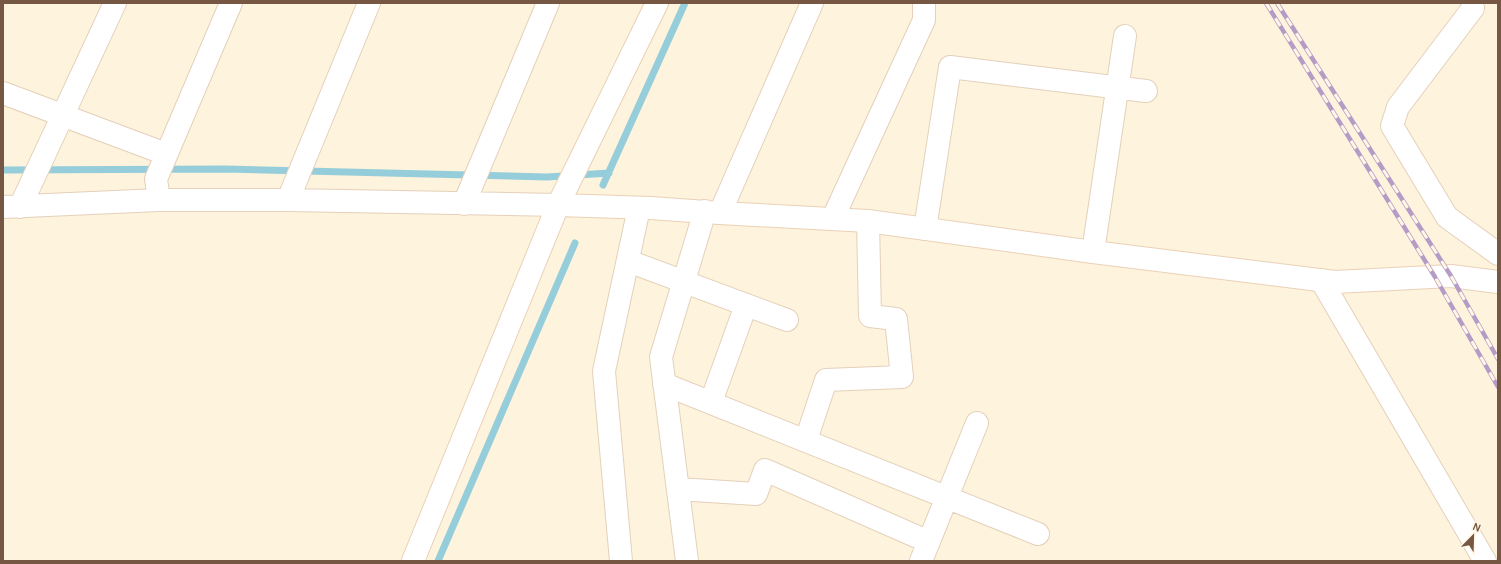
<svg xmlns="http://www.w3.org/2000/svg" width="1501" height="564" font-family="Karla,sans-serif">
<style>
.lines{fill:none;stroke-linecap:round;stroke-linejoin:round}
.stream{stroke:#95cddb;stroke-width:7}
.street-casing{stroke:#e4d0bb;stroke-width:24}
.secondary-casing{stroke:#ead1b7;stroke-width:24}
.street{stroke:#fff;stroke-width:22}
.secondary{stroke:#fff;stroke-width:22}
.rail-casing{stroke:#b59cc7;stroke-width:4.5}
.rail{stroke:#fff6e5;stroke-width:3;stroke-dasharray:9;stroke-linecap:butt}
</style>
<rect width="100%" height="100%" fill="#fef3dc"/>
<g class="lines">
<!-- stream -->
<path class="stream" d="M3 170 225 169 547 177 609 173
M603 185 685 3
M438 561 575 243"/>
<defs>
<path id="street" d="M1473 8 1398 107 1392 126 1447 217 1498 254
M3 93 166 154
M159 200 156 179 231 3
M288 200 369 3
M464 204 548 3
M3 207 159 200H288L558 205
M20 207 115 3
M720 213 812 3
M833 218 924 20V3
M925 229 950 67 1146 91
M1093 252 1125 36
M628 261 787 320
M1321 280 1485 561
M664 384 1038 534
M711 402 746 305
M806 440 826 380 902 377 896 319 870 316 868 221
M678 489 756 494 765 470 929 542
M621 561 604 371 639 208
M687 561 661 357 705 211
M921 561 977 423"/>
<path id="secondary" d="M558 205 651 208 720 213 868 221 1093 252 1335 282 1451 276 1498 282
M413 561 558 205 657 3"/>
</defs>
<!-- street casing -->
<use href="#street" class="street-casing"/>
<!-- secondary casing -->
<use href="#secondary" class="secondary-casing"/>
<!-- street -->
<use href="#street" class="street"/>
<!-- secondary -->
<use href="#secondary" class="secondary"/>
<defs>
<path id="rail" d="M1266 3 1435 277 1498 387
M1277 3 1451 276 1498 359"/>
</defs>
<!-- rail casing -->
<use href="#rail" class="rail-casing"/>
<!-- rail -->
<use href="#rail" class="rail"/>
</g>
<!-- border -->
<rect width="1501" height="564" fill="none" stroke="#755744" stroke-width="8"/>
<!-- north arrow -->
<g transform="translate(1473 536) rotate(23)" stroke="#fff6e5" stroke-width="3" paint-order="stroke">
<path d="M0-3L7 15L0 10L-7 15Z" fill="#755744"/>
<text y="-6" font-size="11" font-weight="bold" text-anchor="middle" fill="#755744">N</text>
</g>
</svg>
